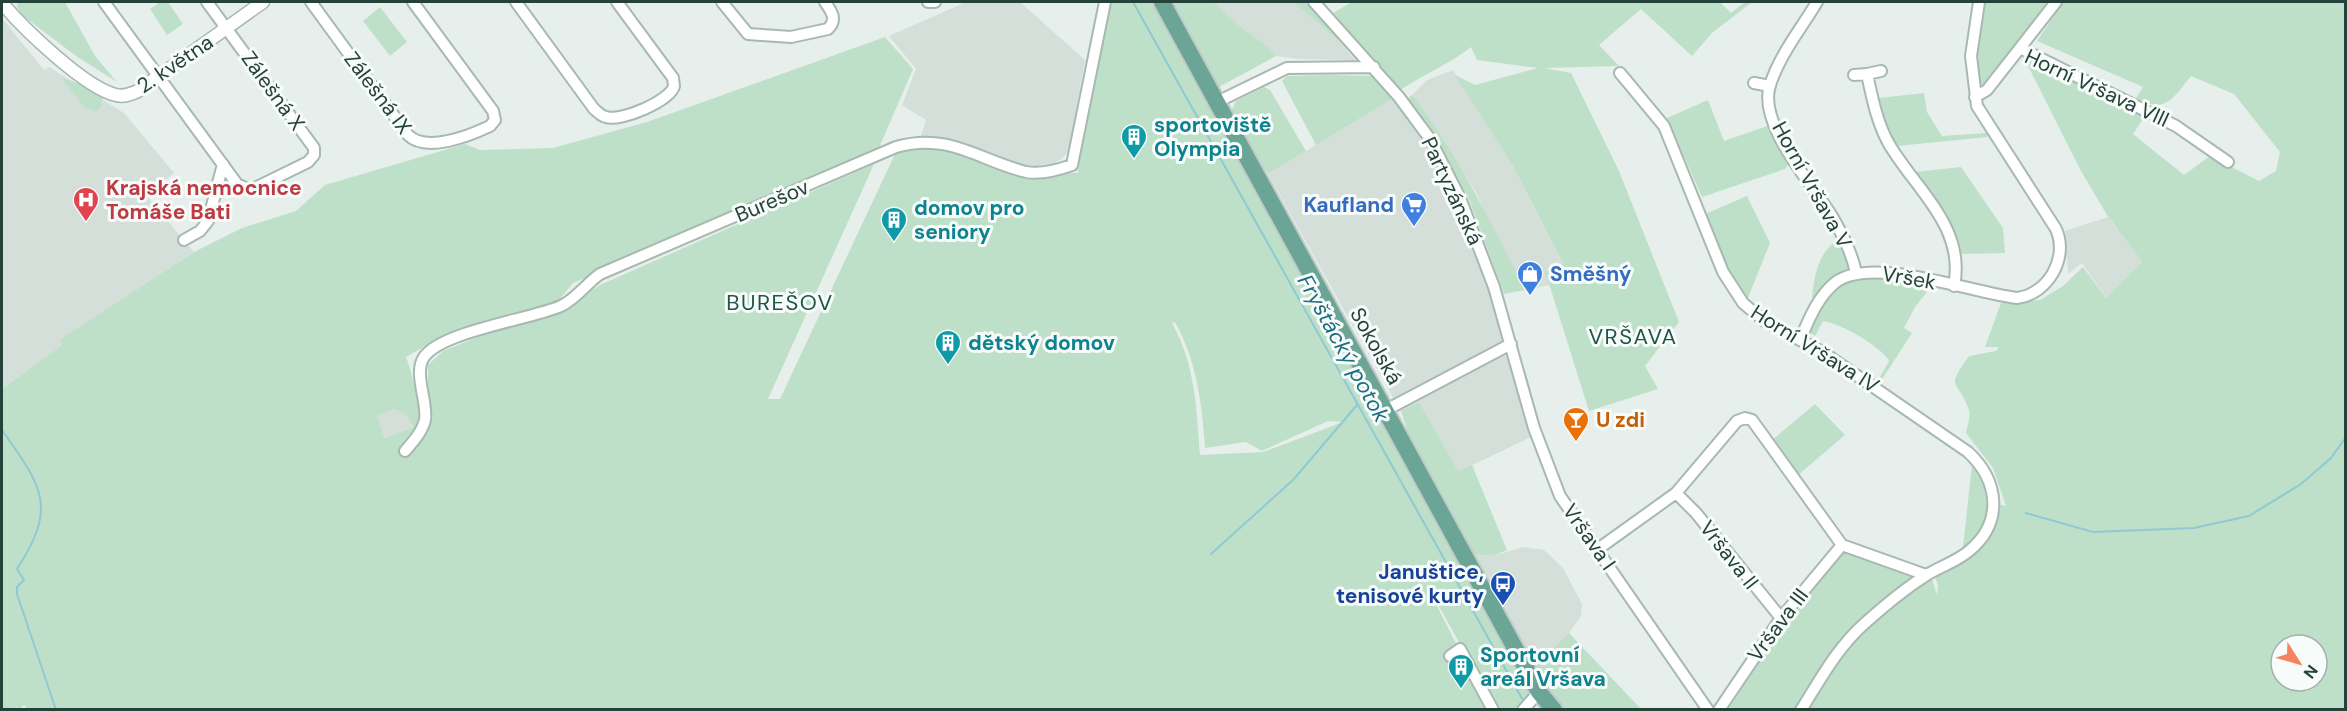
<svg xmlns="http://www.w3.org/2000/svg" width="2347" height="711" font-family="'DM Sans',sans-serif">
<style>
.built{fill:#d4dfda}
.green{fill:#bfe0c8;fill-rule:evenodd}
.lines{fill:none;stroke-linecap:round;stroke-linejoin:round}
.stream{stroke:#8ec9d4;stroke-width:2}
.minor-casing{stroke:#a8b8b2;stroke-width:14}
.tertiary-casing{stroke:#a8b8b2;stroke-width:15}
.primary-casing{stroke:#c2cac8;stroke-width:20}
.minor{stroke:#fff;stroke-width:10}
.tertiary{stroke:#fff;stroke-width:12}
.primary{stroke:#6aa596;stroke-width:16}
.labels{text-anchor:middle;stroke-width:6;stroke-linejoin:round;paint-order:stroke}
.street-label{font-size:21px;fill:#24423a;stroke:#f7fbf9}
.culture-label{font-size:21px;font-weight:bold;fill:#0d838f;stroke:#f7fbf9;text-anchor:start}
.health-label{font-size:21px;font-weight:bold;fill:#be3a42;stroke:#f7fbf9;text-anchor:start}
.shop-label{font-size:21px;font-weight:bold;fill:#366cbe;stroke:#f7fbf9;text-anchor:end}
.food-label{font-size:21px;font-weight:bold;fill:#c56008;stroke:#f7fbf9;text-anchor:start}
.transit-label{font-size:21px;font-weight:bold;fill:#164399;stroke:#f7fbf9;text-anchor:end}
.neighbourhood-label{font-size:22px;letter-spacing:1.5px;fill:#1f5548;stroke:#f7fbf9}
.water-label{font-size:22px;font-style:italic;fill:#1c6f80;stroke:#f7fbf9}
</style>
<rect width="100%" height="100%" fill="#e6efeb"/>
<!-- built -->
<path class="built" d="M966 2H1020L1085 60 1068 153 1053 165 1027 167 957 144 920 139 926 120 902 105 916 69 889 36Z
M1214 2H1293L1338 40 1355 60 1300 59 1276 56 1269 47 1241 27Z
M2 18 44 70 49 67 124 113 174 173 146 195 194 252 68 334 62 345 2 389Z
M1453 70 1513 166 1563 265 1549 285 1521 291 1476 192 1412 95 1427 80Z
M1392 99 1412 122 1454 201 1495 303 1507 352 1464 376 1506 355 1531 437 1458 472 1419 402 1401 412 1268 174Z
M2108 217 2142 262 2106 298 2082 263 2068 274 2065 231Z
M394 409 407 414 414 427 384 438 376 416Z
M1523 547 1544 550 1563 568 1582 604 1581 616 1569 633 1533 667 1471 554 1493 556Z"/>
<!-- green -->
<path class="green" d="M18 2H65L95 56 117 82 76 56 22 15 17 7Z
M160 2H168L183 24 167 35 150 9Z
M1112 2H1151L1529 694 1516 709H1496L1420 572 1489 709 28 710 24 705 20 709H2V389L62 345 60 340 68 334 194 252 242 228 296 211 325 185 465 144 480 150 553 148 647 122 885 37 913 69 878 150 573 283 559 300 432 342 406 357C413 374 414 397 428 409V365L443 351 500 328 564 309 600 285 874 164 768 399H780L895 154C946 134 977 170 1022 176 1041 178 1060 171 1078 173L1081 130ZM1175 322C1197 362 1202 404 1205 448L1246 442 1262 451 1328 421 1343 422 1263 452 1200 455C1196 406 1196 367 1172 323ZM394 409 406 414 414 427 384 438 377 416Z
M1170 2H1214L1241 27 1269 47 1276 56 1217 88Z
M1293 2H1305L1341 37 1338 40Z
M1352 2H1720L1731 13 1745 2H1752L1712 33 1692 56 1641 9 1599 45 1619 66 1544 68 1571 73 1619 171 1679 322 1645 366 1658 389 1589 411 1545 271 1563 264 1513 166 1455 75 1475 85 1538 68 1477 60 1471 47C1449 65 1423 74 1399 91L1333 13Z
M1983 2H2051L1987 83 1983 84 1978 81 1976 50Z
M2063 2H2345V709L1728 710 1795 603 1844 550 1932 579 1937 595 1938 585 1935 577C1971 556 1992 549 1998 504L2006 506 1993 468 1966 433C1967 427 1971 416 1969 410 1958 378 1944 391 1969 356L1996 351 1999 347H1985L2001 303 2040 300 2063 286 2083 267 2106 298 2142 262 2107 215 2081 171 2026 62 2031 48 2133 101 2143 119 2133 134 2184 175 2210 156 2259 181 2276 171 2280 152 2234 94 2191 76C2174 97 2165 115 2136 98L2143 87 2037 41ZM2281 645H2317V681H2281Z
M380 7 407 42 390 56 363 21Z
M1333 75 1371 76 1392 99 1316 145 1282 81 1287 76Z
M61 78 80 84 103 98 100 109 95 111 85 108Z
M1264 87 1270 90 1306 151 1268 174 1230 114 1236 101Z
M1924 93 1927 112 1942 136 1987 133 1988 137 1897 146 1884 118 1879 98Z
M1412 95C1459 155 1491 223 1525 290L1504 294 1468 197 1430 129 1408 98Z
M1708 100 1724 141 1770 125 1789 163 1785 169 1702 197 1667 118Z
M1961 167 2003 228 2005 253 1959 254 1949 221 1915 172Z
M1747 196 1770 243 1747 300 1736 286 1705 214Z
M1835 242H1840L1849 265 1846 272 1816 299 1812 297C1814 277 1818 254 1835 242Z
M1874 276 1930 288 1915 307 1904 328 1912 333 1881 381 1878 380 1889 361C1882 347 1840 323 1823 321L1815 336 1807 331C1827 296 1833 283 1874 276Z
M1419 402 1458 471 1472 465 1507 550 1493 556 1471 554 1408 432 1401 411Z
M1815 404 1845 435 1797 476 1771 441Z
M1972 465 1978 468C1990 497 1993 528 1963 547Z
M1569 633 1641 709H1564L1547 691 1533 667Z"/>
<g class="lines">
<!-- stream -->
<path class="stream" d="M1133 2 1524 702
M2 430C42 487 58 506 17 569L24 580 17 587V594L56 710
M2026 513 2093 532 2194 528 2249 516 2301 484 2331 458 2346 437
M1211 554 1293 480 1357 405"/>
<defs>
<path id="minor" d="M104 2 237 184 248 189 257 187 308 162 314 155V148L207 2
M311 2 408 135C426 153 469 136 490 126L495 120 493 111 413 2
M516 2 594 109C598 112 601 116 606 117 621 122 670 101 674 86L673 78 617 2
M722 2 748 34 791 37 828 29C838 19 831 11 825 2
M928 2H935
M1314 2 1399 97 1430 139 1460 198 1494 287 1534 428 1560 496 1708 710
M1817 2C1801 29 1780 54 1770 85 1757 125 1814 186 1833 218 1843 236 1852 253 1856 273
M2020 48 2056 2
M1881 71 1867 74C1872 97 1877 123 1889 144 1916 190 1966 227 1954 286
M1620 73 1664 126 1723 272 1743 303 1763 320 1824 353 1968 452C1999 481 2004 522 1969 551 1956 562 1939 567 1925 576 1903 590 1883 607 1864 624 1837 648 1820 680 1801 710
M1854 75 1867 74
M1754 83 1770 86
M1975 97 1987 90 2020 48 2176 126 2228 162
M1217 102 1287 68 1374 67
M184 240 200 231 208 221 223 164
M1800 340C1809 319 1818 296 1836 282 1873 255 1972 293 2017 298 2048 294 2069 258 2056 229L1977 106 1971 56 1979 2
M1386 410 1511 344
M405 451C413 442 422 432 425 420 428 402 413 373 424 357 442 331 532 319 561 306 576 299 587 283 600 274L896 147C949 132 978 160 1026 172 1041 175 1058 170 1072 165L1105 2
M1676 493 1696 513 1781 618
M1598 549 1676 493 1737 421 1745 418 1752 420 1842 545 1926 575
M1450 656 1460 649 1493 710
M1523 710 1539 692
M1719 710 1781 618 1842 545"/>
<path id="tertiary" d="M2 3C23 28 85 88 116 95 124 97 131 94 138 91L263 2"/>
<path id="primary" d="M1162 2 1539 692 1554 710"/>
</defs>
<!-- minor casing -->
<use href="#minor" class="minor-casing"/>
<!-- tertiary casing -->
<use href="#tertiary" class="tertiary-casing"/>
<!-- primary casing -->
<use href="#primary" class="primary-casing"/>
<!-- minor -->
<use href="#minor" class="minor"/>
<!-- tertiary -->
<use href="#tertiary" class="tertiary"/>
<!-- primary -->
<use href="#primary" class="primary"/>
</g>
<!-- icons -->
<defs>
<symbol id="building-pin" viewBox="-11 -11 22 30"><path d="M0 17L-7.5 6A9.5 9.5 0 1 1 7.5 6Z" fill="#0f9aa8" stroke="#f7fbf9"/><path d="M-4-6H4V6H1V3H-1V6H-4ZM-2.5-4.3h1.7v1.8h-1.7ZM.8-4.3h1.7v1.8H.8ZM-2.5-1h1.7V.8h-1.7ZM.8-1h1.7V.8H.8Z" fill="#fff"/></symbol>
<symbol id="hospital-pin" viewBox="-11 -11 22 30"><path d="M0 17L-7.5 6A9.5 9.5 0 1 1 7.5 6Z" fill="#e0444e" stroke="#f7fbf9"/><path d="M-5-5h3v3.5h4V-5h3V5h-3V1.5h-4V5h-3Z" fill="#fff"/></symbol>
<symbol id="supermarket-pin" viewBox="-11 -11 22 30"><path d="M0 17L-7.5 6A9.5 9.5 0 1 1 7.5 6Z" fill="#3f7fe0" stroke="#f7fbf9"/><path d="M-6-5.5h2.5l.6 2H6L4.5 2H-2.5L-4.4-4H-6ZM-1.5 3.2a1.3 1.3 0 1 0 .1 0ZM3 3.2a1.3 1.3 0 1 0 .1 0Z" fill="#fff"/></symbol>
<symbol id="shop-pin" viewBox="-11 -11 22 30"><path d="M0 17L-7.5 6A9.5 9.5 0 1 1 7.5 6Z" fill="#3f7fe0" stroke="#f7fbf9"/><path d="M-5-2.5h2.3a2.7 3.5 0 0 1 5.4 0H5L5.5 6h-11ZM-1.5-2.5h3a1.5 2.3 0 0 0-3 0Z" fill="#fff"/></symbol>
<symbol id="bar-pin" viewBox="-11 -11 22 30"><path d="M0 17L-7.5 6A9.5 9.5 0 1 1 7.5 6Z" fill="#e8710a" stroke="#f7fbf9"/><path d="M-6-5H6L.8 .8V4.5H3.5V6h-7V4.5H-.8V.8Z" fill="#fff"/></symbol>
<symbol id="bus-pin" viewBox="-11 -11 22 30"><path d="M0 17L-7.5 6A9.5 9.5 0 1 1 7.5 6Z" fill="#1a4fb4" stroke="#f7fbf9"/><path d="M-5-6H5V4H4V6H2V4H-2V6H-4V4H-5ZM-3.5-4V0h7V-4ZM-3.5 1.2v1.5H-2V1.2ZM2 1.2v1.5H3.5V1.2Z" fill="#fff"/></symbol>
</defs>
<g fill-rule="evenodd">
<use href="#building-pin" x="1119" y="122" width="30" height="40"/>
<use href="#hospital-pin" x="71" y="185" width="30" height="40"/>
<use href="#supermarket-pin" x="1399" y="190" width="30" height="40"/>
<use href="#building-pin" x="879" y="205" width="30" height="40"/>
<use href="#shop-pin" x="1515" y="259" width="30" height="40"/>
<use href="#building-pin" x="933" y="328" width="30" height="40"/>
<use href="#bar-pin" x="1561" y="405" width="30" height="40"/>
<use href="#bus-pin" x="1488" y="569" width="30" height="40"/>
<use href="#building-pin" x="1446" y="652" width="30" height="40"/>
</g>
<g class="labels">
<!-- street labels -->
<g class="street-label">
<text transform="translate(175 64) rotate(-34)" y="7">2. května</text>
<text transform="translate(2097 88) rotate(25)" y="7">Horní Vršava VIII</text>
<text transform="translate(273 91) rotate(54)" y="7">Zálešná X</text>
<text transform="translate(378 93) rotate(53)" y="7">Zálešná IX</text>
<text transform="translate(1812 185) rotate(61)" y="7">Horní Vršava V</text>
<text transform="translate(1452 191) rotate(65)" y="7">Partyzánská</text>
<text transform="translate(772 201) rotate(-23)" y="7">Burešov</text>
<text transform="translate(1909 278) rotate(10)" y="7">Vršek</text>
<text transform="translate(1376 346) rotate(61)" y="7">Sokolská</text>
<text transform="translate(1815 349) rotate(32)" y="7">Horní Vršava IV</text>
<text transform="translate(1589 537) rotate(55)" y="7">Vršava I</text>
<text transform="translate(1729 555) rotate(52)" y="7">Vršava II</text>
<text transform="translate(1778 625) rotate(-53)" y="7">Vršava III</text>
</g>
<!-- culture labels -->
<g class="culture-label">
<text x="1154" y="132">sportoviště<tspan x="1154" dy="24">Olympia</tspan></text>
<text x="914" y="215">domov pro<tspan x="914" dy="24">seniory</tspan></text>
<text x="968" y="350">dětský domov</text>
<text x="1480" y="662">Sportovní<tspan x="1480" dy="24">areál Vršava</tspan></text>
</g>
<!-- health labels -->
<g class="health-label">
<text x="106" y="195">Krajská nemocnice<tspan x="106" dy="24">Tomáše Bati</tspan></text>
</g>
<!-- shop labels -->
<g class="shop-label">
<text x="1394" y="212">Kaufland</text>
<text x="1550" y="281" text-anchor="start">Směšný</text>
</g>
<!-- food labels -->
<g class="food-label">
<text x="1596" y="427">U zdi</text>
</g>
<!-- transit labels -->
<g class="transit-label">
<text x="1484" y="579">Januštice,<tspan x="1484" dy="24">tenisové kurty</tspan></text>
</g>
<!-- neighbourhood labels -->
<g class="neighbourhood-label">
<text x="780" y="310">BUREŠOV</text>
<text x="1633" y="344">VRŠAVA</text>
</g>
<!-- water labels -->
<g class="water-label">
<text transform="translate(1344 348) rotate(61)" y="8">Fryštácký potok</text>
</g>
</g>
<!-- border -->
<rect width="2347" height="711" fill="none" stroke="#24423a" stroke-width="6"/>
<!-- north arrow -->
<g transform="translate(2299 663) rotate(127)"><circle r="28" fill="#f7fbf9" stroke="#a3b1ad" stroke-width="1.5"/>
<path d="M0-4.5L10 22L0 15L-10 22Z" fill="#f4845f"/>
<text y="-9" font-size="16" font-weight="bold" text-anchor="middle" fill="#24423a">N</text>
</g>
</svg>
